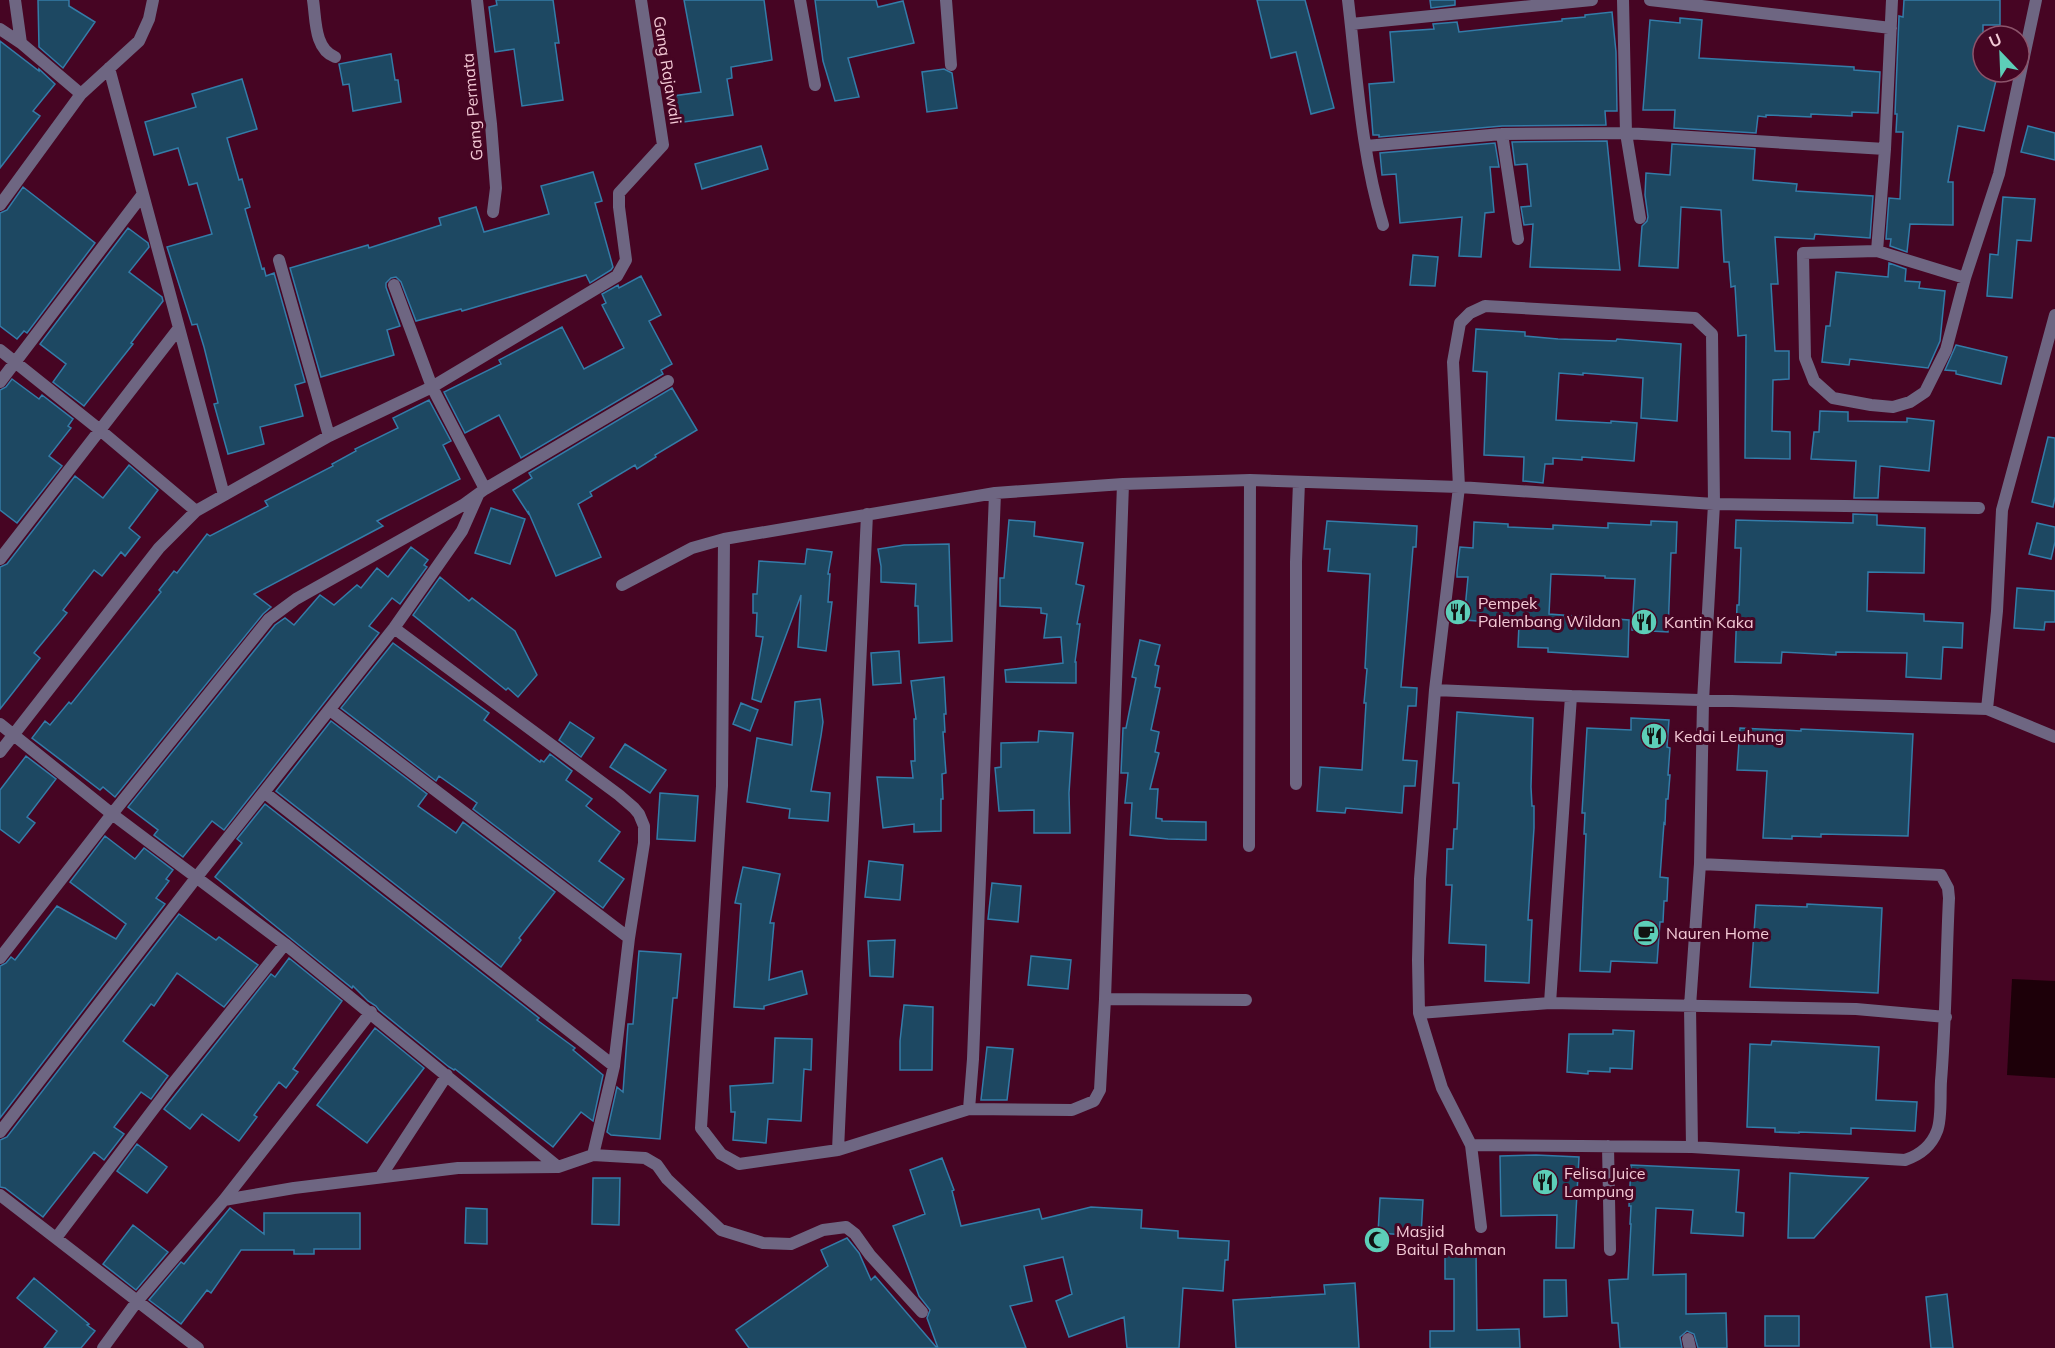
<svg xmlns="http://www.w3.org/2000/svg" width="2055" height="1348" font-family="Mulish,sans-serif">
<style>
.water{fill:#1d0009}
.building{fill:#1d4862;stroke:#347ca8;stroke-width:1.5}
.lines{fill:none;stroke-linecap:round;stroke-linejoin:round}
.minor{stroke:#6e6682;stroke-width:12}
.labels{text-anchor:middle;stroke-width:6;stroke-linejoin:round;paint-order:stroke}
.street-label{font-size:16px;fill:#f4cad6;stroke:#460523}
.poi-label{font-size:16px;fill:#f4cad6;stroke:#460523;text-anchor:start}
</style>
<rect width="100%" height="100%" fill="#460523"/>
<!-- water -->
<path class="water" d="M2012 979 2055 981V1078L2007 1075Z"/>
<!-- building -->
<path class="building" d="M38 0H69V6L95 22 63 68 39 47Z
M496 0H553L559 43H555L563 100 522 106 514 49 495 52 489 7 497 5Z
M684 0H764L772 60 731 67 732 78 727 79 733 115 677 123 673 96 701 92Z
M815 0H876L878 7 903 1 914 43 848 58 859 97 835 101 823 61Z
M1257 0H1305L1334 108 1311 114 1296 52 1271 58Z
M1430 0H1455V5L1431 8Z
M1904 0H2000V25H1983V72H1998L1984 131 1958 126 1948 182H1953V225L1910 224 1907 252 1890 246 1891 239H1886L1889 198 1900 199 1903 132H1896L1897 114H1895L1899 16 1903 17Z
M1612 12 1616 52 1617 111H1605L1606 125 1502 126 1379 137V135H1373L1369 84 1394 82 1390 32 1434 29 1433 24 1457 22 1459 32 1562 21V19L1585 17V15Z
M1680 18 1702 20 1699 58 1854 67V70L1880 72 1878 113 1852 112V116L1811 114V117L1766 115V117L1758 116 1756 133 1674 128 1675 110H1643L1650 20 1680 23Z
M0 41 39 71V69L55 84 33 111 40 116 0 168Z
M391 54 395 80H398L401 102 353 111 349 84 343 85 339 64Z
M944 69 952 73 957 108 927 112 922 72Z
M242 79 257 129 227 138 239 180 242 179 250 207 245 209 262 269 264 268 266 276 274 273 305 382 295 385 303 416 260 427 264 444 228 454 214 404 218 403 204 347 197 324 192 325 167 247 212 234 197 183 189 185 178 148 154 155 145 122 196 107 192 94Z
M2028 126 2055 133V160L2021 152Z
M1607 141 1620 270 1530 267 1533 224 1524 225 1521 207 1531 206 1527 164 1515 165 1512 142Z
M1495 143 1499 167H1490L1494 212 1485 213 1481 257 1459 256 1462 217 1400 223 1396 174 1382 175 1380 153Z
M1672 144 1755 149 1753 180 1797 184 1796 191 1873 196 1870 238 1815 234 1814 239 1775 237 1778 284H1771L1775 351H1789V379L1773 380 1772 431 1790 432V459L1745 458 1746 335 1738 336 1735 286 1731 287 1729 262H1724L1721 210 1681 207 1678 268 1639 266 1642 226 1647 221 1648 217 1645 195 1646 173 1670 175Z
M761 146 768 169 702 189 695 164Z
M593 172 602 201 595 203 613 267 611 270 590 283 586 275 462 311 461 309 416 321 401 282 396 277 391 278 386 283V287L400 326 387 330 394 355 321 377 290 268 368 245 369 248 441 225 439 218 476 207 484 232 549 214 541 186Z
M23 187 95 243 27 333 24 331 17 339 0 326V213L7 210Z
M2003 197 2035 199 2031 241 2017 240 2012 298 1987 296 1990 254 1998 255Z
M128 228 148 243 149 247 129 272 162 297 163 301 131 343 133 344 84 406 53 382 66 364 40 344Z
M1413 255 1438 257 1435 286 1410 285Z
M1889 263 1906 269 1905 281 1920 282 1919 288 1945 291 1940 341 1928 368 1850 359 1849 365 1822 362 1826 326H1830L1836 272 1888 277Z
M641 276 661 315 649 321 672 364 661 370 663 374 521 458 499 415 465 433 444 392 501 364 499 360 562 327 584 369 624 348 602 305 606 303 602 294 618 285 619 288Z
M1476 329 1525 332V336L1558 339 1616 341 1617 339 1681 344 1677 421 1641 418 1643 378 1583 373V375L1559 373 1556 420 1611 423V421L1637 423 1634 461 1582 457V460L1553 458V464H1545L1543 483 1523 481 1524 457 1484 455 1487 372 1473 371Z
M1956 345 2007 357 2001 384 1956 374V371L1945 370Z
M12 379 39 399 42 395 73 419 68 426 71 428 49 456 62 466 17 523 0 510V390L6 387Z
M672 388 697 430 655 455 656 457 637 469 635 465 590 492 592 496 578 504 601 557 556 576 528 511V513L513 490 532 478 529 473Z
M429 400 451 441 443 445 460 479 377 521 383 526 254 594 271 607 263 614 115 797 103 787 100 790 32 738 45 721 50 725 69 702 71 704 161 592 159 590 174 571 177 573 207 534 210 536 268 506 265 501 333 466 332 464 356 451 355 449 398 428 393 418Z
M1820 411 1848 412V421L1907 422V418L1934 421 1929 471 1880 466 1878 498H1854L1856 461 1811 459 1814 432H1819Z
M2048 437 2055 438V497L2053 507 2032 502Z
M129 465 158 490 129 528 140 537 125 556 121 552 102 576 94 570 63 610 67 613 34 653 40 658 0 709V567L7 564 75 476 103 498Z
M491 508 525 519 510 564 475 553Z
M1853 514 1877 515V525L1925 528 1924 573 1868 572 1867 611 1924 614V621L1963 623 1962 648 1943 647 1941 679 1906 677 1907 653 1836 652V655L1782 652 1781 663 1735 662 1737 605H1739L1741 548H1735L1736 520 1853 523Z
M1009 520 1035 522 1034 536 1083 543 1076 584 1084 586 1077 624H1080L1075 662H1076V683L1006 682 1005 670 1063 663 1061 637 1044 638 1047 614 1041 613V608L1000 606V578H1004Z
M1327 521 1417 526 1416 547H1413L1412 560 1401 687 1417 688 1416 706H1408L1403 760 1417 761 1415 786H1404L1402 813 1346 808 1345 813 1317 811 1320 767 1362 770 1366 703H1364L1367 669 1365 668 1370 574 1328 571 1330 549H1324Z
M1651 521 1677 522 1676 553H1671L1668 632 1632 630 1635 579 1605 578V576L1551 574 1549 614 1629 620 1628 657 1548 652V648L1518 647 1519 624 1464 620 1468 577H1457V572L1460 547 1473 548 1474 522 1508 524V527L1553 529V525L1608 528V523L1651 525Z
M2037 523 2055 527V542L2051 559 2029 554Z
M949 544 952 641 919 643 918 606H915L916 584 881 582V566L878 549 904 545Z
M411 547 428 560 424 565 427 567 400 604 392 598 369 626 379 633 224 830 212 821 183 857 154 835 158 830 128 807 275 625 285 618 294 625 320 595 334 605 357 585 361 588 377 568 388 577Z
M807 549 832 552 828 574H830L828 602H832L826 651 798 647 801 595 761 702 752 699 763 637 756 636 757 613H753V594H757L759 561 805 564Z
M440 577 469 601 472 598 515 631 537 675 518 697 508 688 506 690 413 615Z
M2017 588 2055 591V622H2045L2044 630 2014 628Z
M1140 640 1160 645 1155 665 1159 666 1155 687 1160 688 1151 730 1159 732 1155 752 1159 753 1150 789H1158L1156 818 1162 819V821L1206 822V840L1168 839 1130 835 1132 803H1125L1128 773H1121L1123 728H1126L1136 678 1132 677Z
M393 643 489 713 484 720 540 762 541 760 544 762 550 754 572 771 566 780 592 799 586 806 620 832 599 861 624 879 603 908 473 809 477 803 439 776 436 781 341 708Z
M899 651 901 683 873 685 871 653Z
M944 677 946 714H944L945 732H943L946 773 942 774 943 799H941V831L914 832V824L883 828 877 777 913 778 911 761H915L914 719H916L911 681Z
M820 699 823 722 821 736 811 791 830 793 828 821 789 818 790 809 747 802 757 738 792 745 795 702Z
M741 703 758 710 750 731 733 724Z
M1457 712 1533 718 1531 787 1532 806H1534V828L1528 920H1532L1529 983 1485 981 1486 945 1449 943 1452 885H1446L1447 849H1453L1454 829H1457L1459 783H1453Z
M1631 718 1669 720 1667 747 1670 748 1668 775H1670L1668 799H1666L1665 824 1664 823 1660 877 1668 878 1667 901H1664L1663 922H1660L1657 963 1611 961 1610 972 1580 971 1586 834H1584L1585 813H1582L1587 728 1631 730Z
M331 721 427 794 418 806 456 833 463 822 555 892 519 938 521 940 501 967 276 791Z
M570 722 594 738 581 757 559 740Z
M1740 728 1801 731V729L1913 734 1908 836 1821 834V837L1792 836V839L1763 838 1767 771 1737 770Z
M1039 731 1073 733 1069 793 1070 833H1034V810L999 811 995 768 1001 767V743L1038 742Z
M625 744 666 770 650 793 610 767Z
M26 756 56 779 27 817 35 823 19 843 0 829V790Z
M660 793 698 796 695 841 657 839Z
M265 804 539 1018 537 1020 575 1048 573 1050 603 1075 593 1121 581 1112 553 1147 455 1069 454 1070 449 1067 379 1010 376 1006 368 1001 353 986 352 988 215 877 242 843 237 839Z
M105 836 135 859 144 848 173 870 166 879 169 881 156 898 165 904 0 1118V966L6 963 11 957 15 960 57 906 116 939 126 924 70 882Z
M869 861 903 865 900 900 865 897Z
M743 867 780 874 770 923H774L769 980 802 971 807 994 764 1006V1009L734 1007 741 904 735 903Z
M992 883 1021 886 1018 922 988 919Z
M1807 904 1882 908 1878 993 1750 987 1756 905 1807 907Z
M179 914 216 940 219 937 258 965 224 1007 177 973 154 1006 151 1004 123 1041 168 1076 151 1099 141 1092 114 1127 124 1134 104 1160 94 1152 43 1217 5 1188 0 1187V1140L7 1137Z
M895 940 893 977 870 976 868 941Z
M639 951 681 954 677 998H673L660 1139 611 1135 607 1132 617 1087 623 1092 628 1024H633Z
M1031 956 1071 960 1068 989 1028 985Z
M289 958 342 1001 293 1069 298 1072 286 1088 279 1082 254 1115 257 1117 239 1141 202 1114 190 1129 164 1109 271 974 275 977Z
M904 1005 933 1007 932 1070H900V1041Z
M375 1028 424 1068 367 1143 317 1105Z
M1613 1030 1634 1031 1632 1069 1610 1068V1072L1588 1071V1074L1567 1072 1569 1034H1613Z
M775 1038 812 1039 811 1070 804 1069 801 1121 768 1119 766 1143 733 1140 735 1112H731L730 1086 773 1083Z
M1772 1041 1879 1047 1876 1100 1917 1102 1915 1131 1851 1128V1134L1799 1132V1133L1775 1132V1128L1747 1127 1750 1044 1771 1045Z
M987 1047 1013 1049 1007 1100H981Z
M137 1144 167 1167 147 1193 117 1171Z
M1536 1155 1579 1157 1574 1248H1556L1557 1215 1501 1216 1500 1156Z
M942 1158 954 1190 952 1191 961 1226 1039 1209 1042 1219 1091 1207 1142 1210 1141 1228 1178 1231V1238L1229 1241 1228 1260H1225L1223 1291 1183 1288 1179 1348H1127L1124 1317 1069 1337 1056 1301 1072 1294 1063 1257 1024 1266 1032 1301 1010 1306 1026 1348H938L927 1318 930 1310 919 1296 893 1226 925 1214 910 1170Z
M1631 1165 1739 1170 1736 1212 1744 1213 1743 1236 1691 1233 1693 1210 1656 1208 1653 1275 1686 1274V1314L1726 1313 1727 1348H1698L1694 1334 1687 1331 1680 1337 1682 1348H1620L1618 1323H1612L1609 1280 1628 1279 1631 1224H1630L1631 1206H1629Z
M1790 1173 1832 1176 1868 1178 1814 1238H1788Z
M593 1178H620L619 1225 592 1224Z
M1380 1198 1423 1200 1421 1236 1378 1233Z
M230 1208 264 1234V1213H360V1249H314V1254H294V1250H241L211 1293 207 1290 181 1324 149 1300 181 1262 184 1264Z
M466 1208 487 1209V1244L465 1243Z
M133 1225 168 1252 136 1290 103 1264Z
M847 1238 859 1253 871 1280 875 1276 937 1348H749L736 1330 828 1266 821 1250Z
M1445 1250H1476L1477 1330 1519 1329 1520 1348H1430V1331H1454V1279H1445Z
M34 1278 89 1324 87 1325 95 1331 81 1348H44L57 1331 17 1298Z
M1544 1280H1566L1567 1316 1544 1317Z
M1355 1283 1359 1348H1236L1233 1300 1325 1294 1324 1285Z
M1947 1294 1953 1348H1931L1926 1297Z
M1765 1316H1799V1346H1765Z"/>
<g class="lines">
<!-- minor -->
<path class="minor" d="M15 0 21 43
M313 0C316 19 314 49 335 57
M477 0 491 124 496 188 493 212
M800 0 815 85
M946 0 951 65
M1348 0C1357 75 1361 153 1383 225
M1623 0 1626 133 1640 218
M1650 0 1891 28
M1351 24 1592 0
M0 29 21 43 81 94
M109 68 224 495
M1502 134 1518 239
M1366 146 1502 134 1626 133 1885 149
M0 205 81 94 139 41 149 19 153 0
M1877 251 1885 149 1892 0
M279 260 329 436
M1965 278 1877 251 1803 253 1805 358 1814 381 1833 398 1871 405 1893 407 1910 402 1925 392 1946 350 1965 278 1999 174 2036 0
M394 285 432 387 485 489
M0 350 100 430 196 511
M0 382 143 194
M724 539 722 786 701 1128 721 1154 739 1164 838 1150 969 1109 1072 1110 1094 1101 1100 1090 1105 999 1123 484
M0 559 179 328
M622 585 692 548 724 539 995 493 1123 484 1250 480 1459 487 1714 504 1979 508
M394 628 619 795 634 808 639 814 644 826V843L629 938 614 1066 593 1155
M1435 690 1571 696 1987 709 2055 737
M1987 709 1997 611 2002 510 2055 315
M330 710 629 938
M0 724 112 814 285 944 558 1167
M0 752 159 548 196 511 329 436 432 387 617 276 626 260 619 207V193L663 145 641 0
M1296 784V562L1299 482
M265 793 614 1066
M1249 846 1250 480
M0 958 112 814 269 619 296 599 463 505 485 489 668 381
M1105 999 1246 1000
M1550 1003 1571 696
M1419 1013 1550 1003 1856 1009 1946 1017
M969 1109 973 1059 995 493
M0 1132 196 878 394 628 462 531 478 495
M1471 1145 1692 1147 1905 1160C1920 1155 1931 1147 1937 1131 1942 1119 1940 1095 1941 1081 1946 1020 1946 959 1949 898L1948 888 1941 875 1700 864
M1608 1146 1610 1250
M838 1150 867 514
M381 1176 447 1075
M0 1195 198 1348
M224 1200 294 1188 458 1168 558 1167 593 1155 645 1158 657 1165 667 1179 721 1230 763 1243 791 1244 823 1230 846 1227 855 1234 870 1255 922 1312
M1481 1227 1471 1145 1442 1088 1419 1013 1418 960 1420 879 1435 690 1459 487 1453 362 1460 323 1470 313 1485 306 1695 318 1712 334 1714 504 1703 701 1700 864 1690 1006 1692 1147
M56 1238 171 1086 285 944
M1688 1339 1690 1348
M103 1348 138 1300 224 1200 371 1012"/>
</g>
<!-- icons -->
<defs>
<symbol id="restaurant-disc" viewBox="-11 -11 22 22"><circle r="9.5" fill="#5dceb8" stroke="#460523"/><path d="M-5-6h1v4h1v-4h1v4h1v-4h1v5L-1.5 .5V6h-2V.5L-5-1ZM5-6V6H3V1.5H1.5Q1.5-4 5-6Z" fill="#111"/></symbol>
<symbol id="cafe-disc" viewBox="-11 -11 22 22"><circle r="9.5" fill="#5dceb8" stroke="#460523"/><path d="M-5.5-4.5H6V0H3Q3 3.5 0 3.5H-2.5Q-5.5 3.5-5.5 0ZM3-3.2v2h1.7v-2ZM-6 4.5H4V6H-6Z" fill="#111"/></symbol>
<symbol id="mosque-disc" viewBox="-11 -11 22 22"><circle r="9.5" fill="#5dceb8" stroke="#460523"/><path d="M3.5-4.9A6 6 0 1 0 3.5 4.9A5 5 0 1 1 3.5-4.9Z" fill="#111"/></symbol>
</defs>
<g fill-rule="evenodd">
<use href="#restaurant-disc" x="1443" y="597" width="30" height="30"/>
<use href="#restaurant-disc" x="1629" y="607" width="30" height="30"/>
<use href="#restaurant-disc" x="1639" y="721" width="30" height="30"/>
<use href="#cafe-disc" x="1631" y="918" width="30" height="30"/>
<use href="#restaurant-disc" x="1530" y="1167" width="30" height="30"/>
<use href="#mosque-disc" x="1362" y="1225" width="30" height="30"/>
</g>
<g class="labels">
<!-- street labels -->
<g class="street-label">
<text transform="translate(668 70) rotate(81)" y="6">Gang Rajawali</text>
<text transform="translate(472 107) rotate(-95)" y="6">Gang Permata</text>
</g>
<!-- poi labels -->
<g class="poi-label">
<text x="1478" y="609">Pempek<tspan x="1478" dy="18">Palembang Wildan</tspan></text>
<text x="1664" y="628">Kantin Kaka</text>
<text x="1674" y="742">Kedai Leuhung</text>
<text x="1666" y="939">Nauren Home</text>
<text x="1564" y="1179">Felisa Juice<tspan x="1564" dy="18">Lampung</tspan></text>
<text x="1396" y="1237">Masjid<tspan x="1396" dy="18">Baitul Rahman</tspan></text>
</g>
</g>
<!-- north arrow -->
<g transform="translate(2001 54) rotate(337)"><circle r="28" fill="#460523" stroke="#8c546b" stroke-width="1.5"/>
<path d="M0-4.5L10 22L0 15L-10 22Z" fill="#5dceb8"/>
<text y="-9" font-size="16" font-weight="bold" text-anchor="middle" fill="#f4cad6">U</text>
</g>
</svg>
